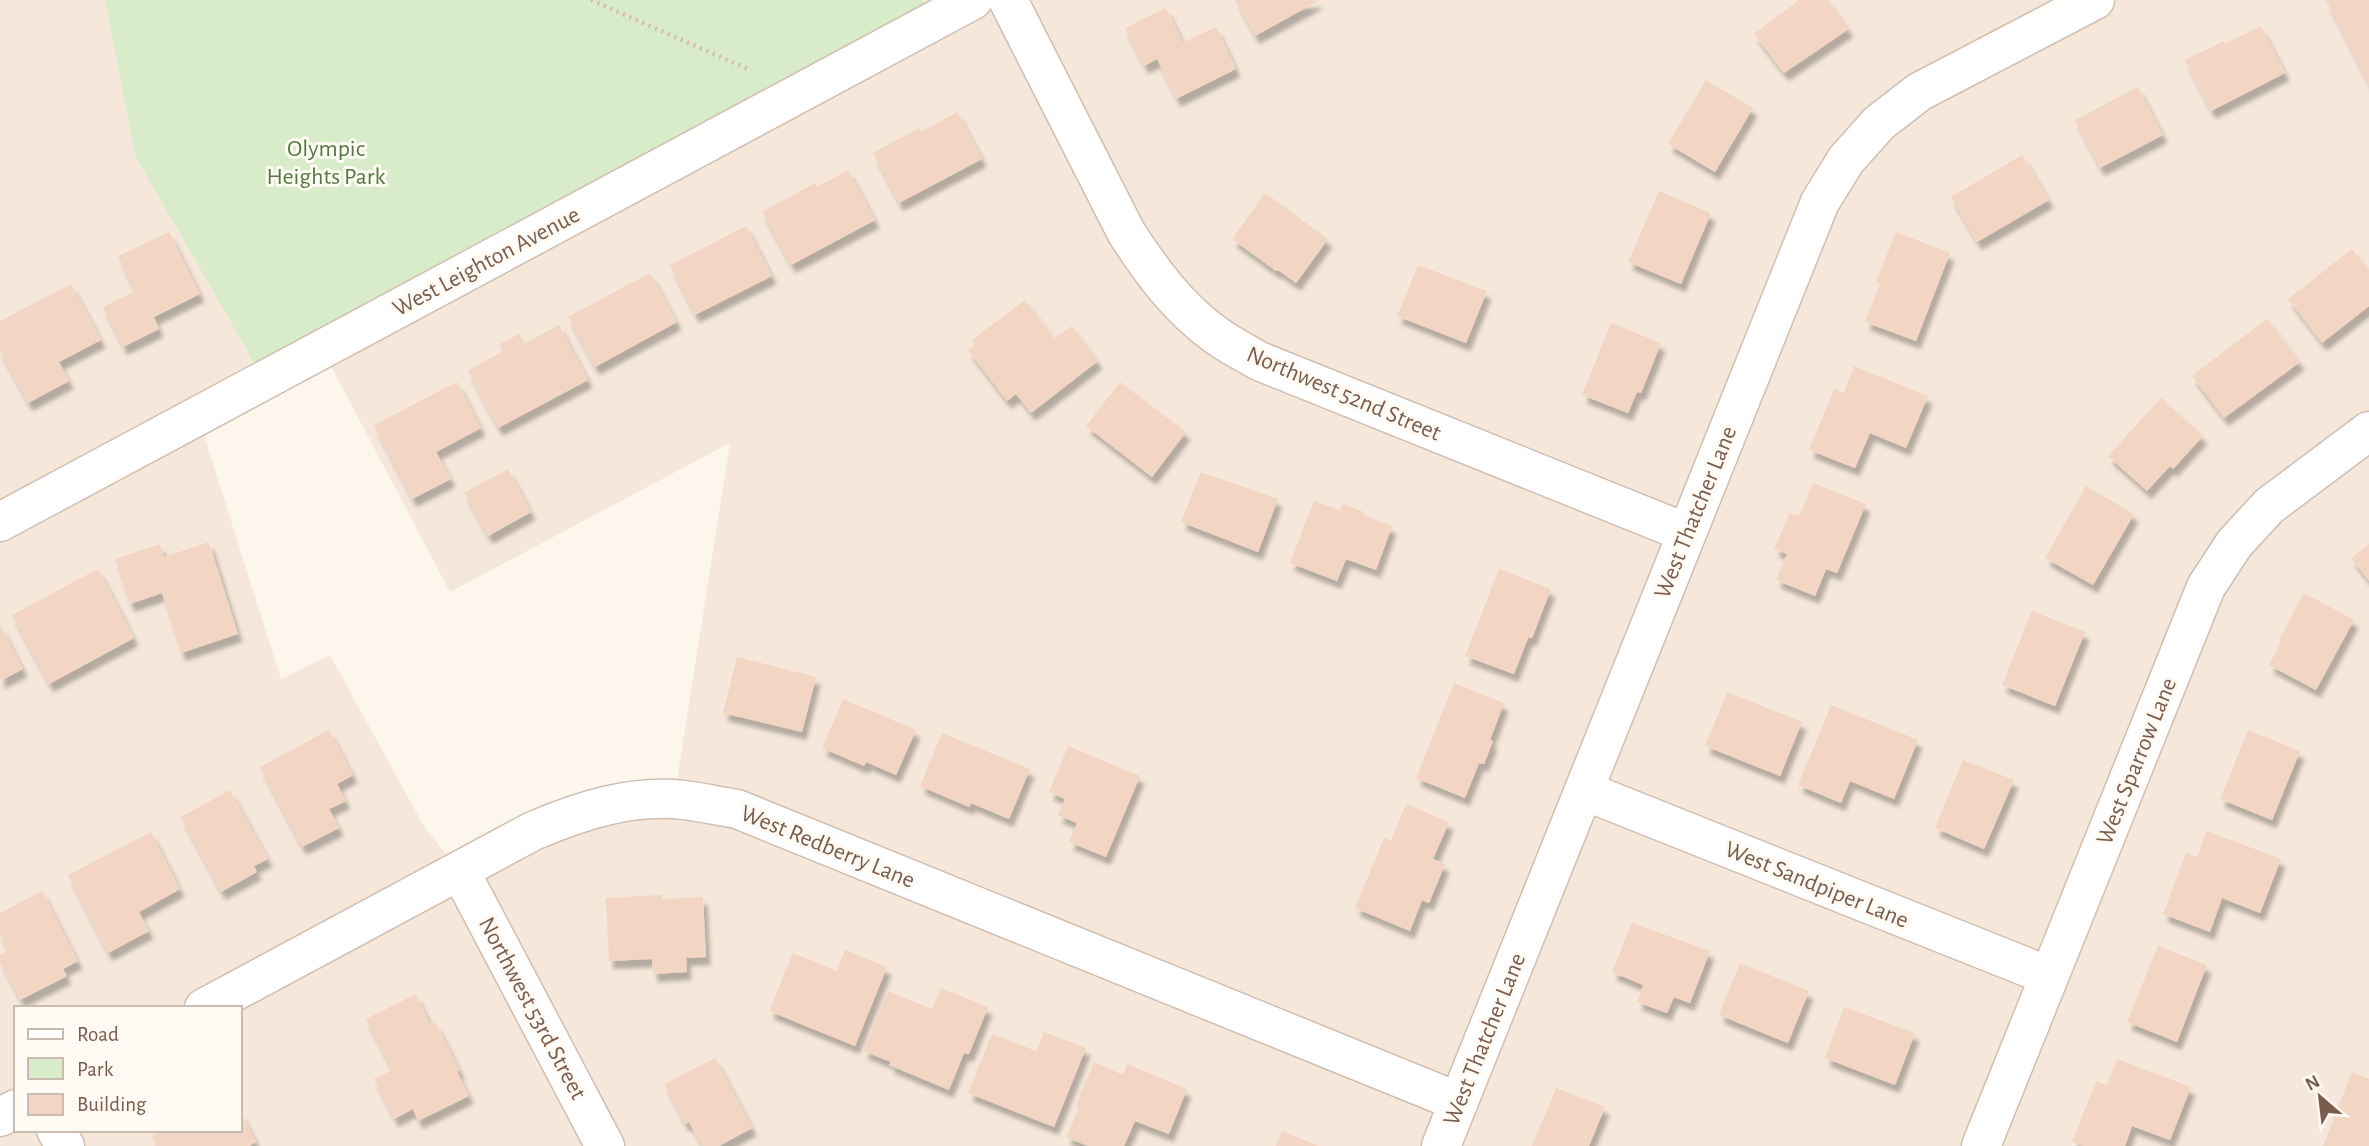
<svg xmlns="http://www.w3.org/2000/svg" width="2369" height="1146" font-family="'Alegreya Sans',sans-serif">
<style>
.residential{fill:#f5e8da;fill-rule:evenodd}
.green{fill:#d8ecc9}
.building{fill:#f3d5c3;filter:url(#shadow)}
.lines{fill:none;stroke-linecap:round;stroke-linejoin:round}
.minor-casing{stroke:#d1beb0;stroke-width:41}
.path{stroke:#d9b8a5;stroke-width:4.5;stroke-dasharray:2 5;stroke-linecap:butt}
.minor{stroke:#fff;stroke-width:38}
.labels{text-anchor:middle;stroke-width:6;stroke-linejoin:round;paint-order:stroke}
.park-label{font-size:24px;fill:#537a41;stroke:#fffaf3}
.street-label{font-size:24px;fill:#7a5c4d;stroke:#fffaf3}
</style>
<defs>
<filter id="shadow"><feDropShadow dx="4.5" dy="8" stdDeviation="2" flood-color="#0004"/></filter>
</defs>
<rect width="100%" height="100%" fill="#fdf6ec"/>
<!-- residential -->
<path class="residential" d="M0 0H105L135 156 264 380 198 416 281 679 330 655 425 828 460 871 674 799 730 443 450 592 322 349 932 21 922 0H2369V1146H0ZM16 1008H240V1130H16Z"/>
<!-- green -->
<path class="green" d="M105 0H922L933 21 264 380 135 156Z"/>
<!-- building -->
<path class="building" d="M1235 0H1320L1255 36Z
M1799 0H1828L1849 29 1784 73 1754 34Z
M2326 0H2369V85Z
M1166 8 1183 43 1216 27 1236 69 1176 99 1157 59 1144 66 1125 28Z
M2261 26 2285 73 2211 111 2185 60 2224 41 2225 44Z
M1706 80 1753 108 1715 172 1668 144Z
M2138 87 2163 135 2100 168 2075 120Z
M957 112 982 159 899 203 873 153 919 128 921 132Z
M2022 155 2049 200 1977 242 1951 197Z
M848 170 875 220 791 265 762 212 815 183 817 187Z
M1659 191 1711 213 1681 284 1628 262Z
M1265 193 1328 239 1296 283 1278 270 1276 271 1232 239Z
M746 226 772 276 695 315 670 265Z
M169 232 200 294 154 317 159 329 123 347 103 307 135 291 118 256Z
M1896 232 1950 253 1916 341 1865 322 1880 284 1876 282Z
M2352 249 2369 270V306L2322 343 2288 299Z
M1418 265 1487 291 1466 343 1397 316Z
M650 273 677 322 595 367 568 317Z
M71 284 101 340 59 362 69 381 28 403 0 351V321Z
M1025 300 1054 339 1072 326 1098 361 1031 413 1016 394 1007 401 968 350 975 344 972 340Z
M2267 319 2300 362 2224 418 2192 376Z
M1611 323 1661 343 1641 393 1637 392 1628 413 1582 395Z
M559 325 588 380 498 428 468 370 502 352 500 344 519 334 525 343Z
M1854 366 1928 396 1906 448 1870 433 1855 468 1809 450 1834 389 1844 393Z
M457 382 481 428 436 452 451 479 412 499 374 425Z
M1120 382 1186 432 1152 477 1086 426Z
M2161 398 2203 436 2173 469 2170 466 2147 491 2108 456Z
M508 469 531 512 488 536 464 493Z
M1201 472 1278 499 1258 552 1181 522Z
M1813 483 1866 504 1837 573 1826 569 1815 596 1776 580 1787 554 1774 549 1790 513 1799 516Z
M2086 486 2134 514 2093 585 2045 558Z
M1314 501 1340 510 1343 504 1364 512 1363 515 1392 526 1376 570 1346 559 1337 581 1290 563Z
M209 542 238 634 181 653 162 593 130 604 115 559 160 544 164 557Z
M2369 544V581L2351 558Z
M98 569 134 638 49 684 12 615Z
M1499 569 1551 589 1532 638H1528L1514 674 1465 656Z
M2304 593 2354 620 2316 690 2269 665 2281 642 2279 640Z
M2032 611 2085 632 2055 706 2002 685Z
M0 625 23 669 0 681Z
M737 657 816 677 802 732 723 713Z
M1454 683 1504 703 1490 740 1493 741 1484 764 1479 763 1465 798 1416 778Z
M1727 692 1802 722 1780 776 1705 746Z
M843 699 916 730 896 775 866 762 864 766 822 748Z
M1831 705 1918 740 1894 799 1850 781 1841 803 1798 785Z
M329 730 353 775 337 784 346 801 329 809 339 828 302 847 260 767Z
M2248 730 2300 751 2272 820 2220 799Z
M942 733 1030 769 1009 819 971 803 969 807 920 786Z
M1068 746 1140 776 1106 857 1069 842 1077 823 1058 815 1065 799 1049 792Z
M1963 760 2014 780 1984 849 1935 828Z
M230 790 268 859 254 866 257 872 221 892 181 817Z
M1406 804 1449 822 1433 859 1445 864 1429 903 1422 900 1410 931 1355 908 1384 838 1391 841Z
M2207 831 2281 859 2260 913 2222 898 2210 932 2163 914 2186 853 2197 857Z
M151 832 180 889 139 912 149 931 108 953 68 875Z
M42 891 78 961 63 969 67 976 20 1000 0 961V955L8 950 0 935V913Z
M661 895 662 899 703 897 706 957 686 958 687 972 653 974 652 959 609 961 606 898Z
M1632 923 1710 951 1690 1003 1674 997 1667 1013 1637 1002 1643 985 1612 972Z
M2158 946 2207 965 2177 1042 2127 1022Z
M845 950 887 967 855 1046 769 1011 793 953 837 971Z
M1740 963 1809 991 1788 1043 1719 1015Z
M941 988 988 1007 969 1054 964 1053 949 1090 889 1065 891 1062 863 1051 888 991 932 1009Z
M416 994 430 1024 435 1022 460 1071H457L469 1096 418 1121 413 1109 394 1119 374 1079 392 1070 366 1019Z
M1844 1007 1915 1033 1895 1085 1825 1058Z
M1044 1032 1086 1048 1054 1127 968 1093 992 1034 1036 1051Z
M715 1058 752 1128 719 1146H702L689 1122 685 1124 664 1084Z
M2117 1059 2191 1087 2170 1140 2132 1126 2125 1146H2083L2072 1142 2096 1081 2107 1085Z
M1094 1062 1123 1075 1127 1064 1187 1089 1169 1134 1135 1121 1124 1146H1088L1066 1137 1079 1108 1075 1107Z
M2352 1072 2369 1079V1146H2323Z
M1556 1088 1605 1107 1589 1146H1532Z
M240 1111 256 1142 249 1146H157L152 1136 163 1130H240Z
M1282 1131 1319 1146H1276Z"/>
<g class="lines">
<defs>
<path id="minor" d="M1008 0 1126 232C1151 271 1178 308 1217 336 1230 345 1245 353 1259 361L1687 533
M0 522 973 0
M1585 791 2049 976
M460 871 605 1146
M204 1008 533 831C580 811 631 794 684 800 701 802 719 806 737 809L1459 1102
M0 1117 16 1109
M56 1130 65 1146
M1441 1146 1820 202 1846 160 1879 123 1919 92 2095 0
M1981 1146 2206 587 2234 544 2269 506 2369 431"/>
</defs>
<!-- minor casing -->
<use href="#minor" class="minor-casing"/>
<!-- path -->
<path class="path" d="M591 0 750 70"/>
<!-- minor -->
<use href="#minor" class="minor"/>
</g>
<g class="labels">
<!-- park labels -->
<g class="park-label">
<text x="326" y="156">Olympic<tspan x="326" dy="28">Heights Park</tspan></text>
</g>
<!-- street labels -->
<g class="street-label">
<text transform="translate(486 261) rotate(-28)" y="8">West Leighton Avenue</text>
<text transform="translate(1344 393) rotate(23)" y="8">Northwest 52nd Street</text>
<text transform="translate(1695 512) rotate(-68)" y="8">West Thatcher Lane</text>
<text transform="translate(2136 761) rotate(-68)" y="8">West Sparrow Lane</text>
<text transform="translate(828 846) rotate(22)" y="8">West Redberry Lane</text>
<text transform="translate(1817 884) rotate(22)" y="8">West Sandpiper Lane</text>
<text transform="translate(533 1008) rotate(62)" y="8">Northwest 53rd Street</text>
<text transform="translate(1484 1039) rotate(-68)" y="8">West Thatcher Lane</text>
</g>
</g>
<!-- legend -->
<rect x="14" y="1006" width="228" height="126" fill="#fffaf3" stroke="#cabbb1" stroke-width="2"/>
<rect x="28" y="1029" width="35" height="10" fill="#ffffff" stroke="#cabbb1" stroke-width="2"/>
<text x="77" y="1041" font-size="21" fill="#7a5c4d">Road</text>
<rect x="28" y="1058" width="35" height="21" fill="#d8ecc9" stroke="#cabbb1" stroke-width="2"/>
<text x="77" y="1076" font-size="21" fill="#7a5c4d">Park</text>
<rect x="28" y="1094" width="35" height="21" fill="#f3d5c3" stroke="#cabbb1" stroke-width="2"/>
<text x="77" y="1111" font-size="21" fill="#7a5c4d">Building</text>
<!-- north arrow -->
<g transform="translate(2320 1097) rotate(332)" stroke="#fffaf3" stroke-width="5" paint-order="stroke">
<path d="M0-5L12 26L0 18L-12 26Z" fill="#7a5c4d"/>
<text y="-10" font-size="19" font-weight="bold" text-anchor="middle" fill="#7a5c4d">N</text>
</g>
</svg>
